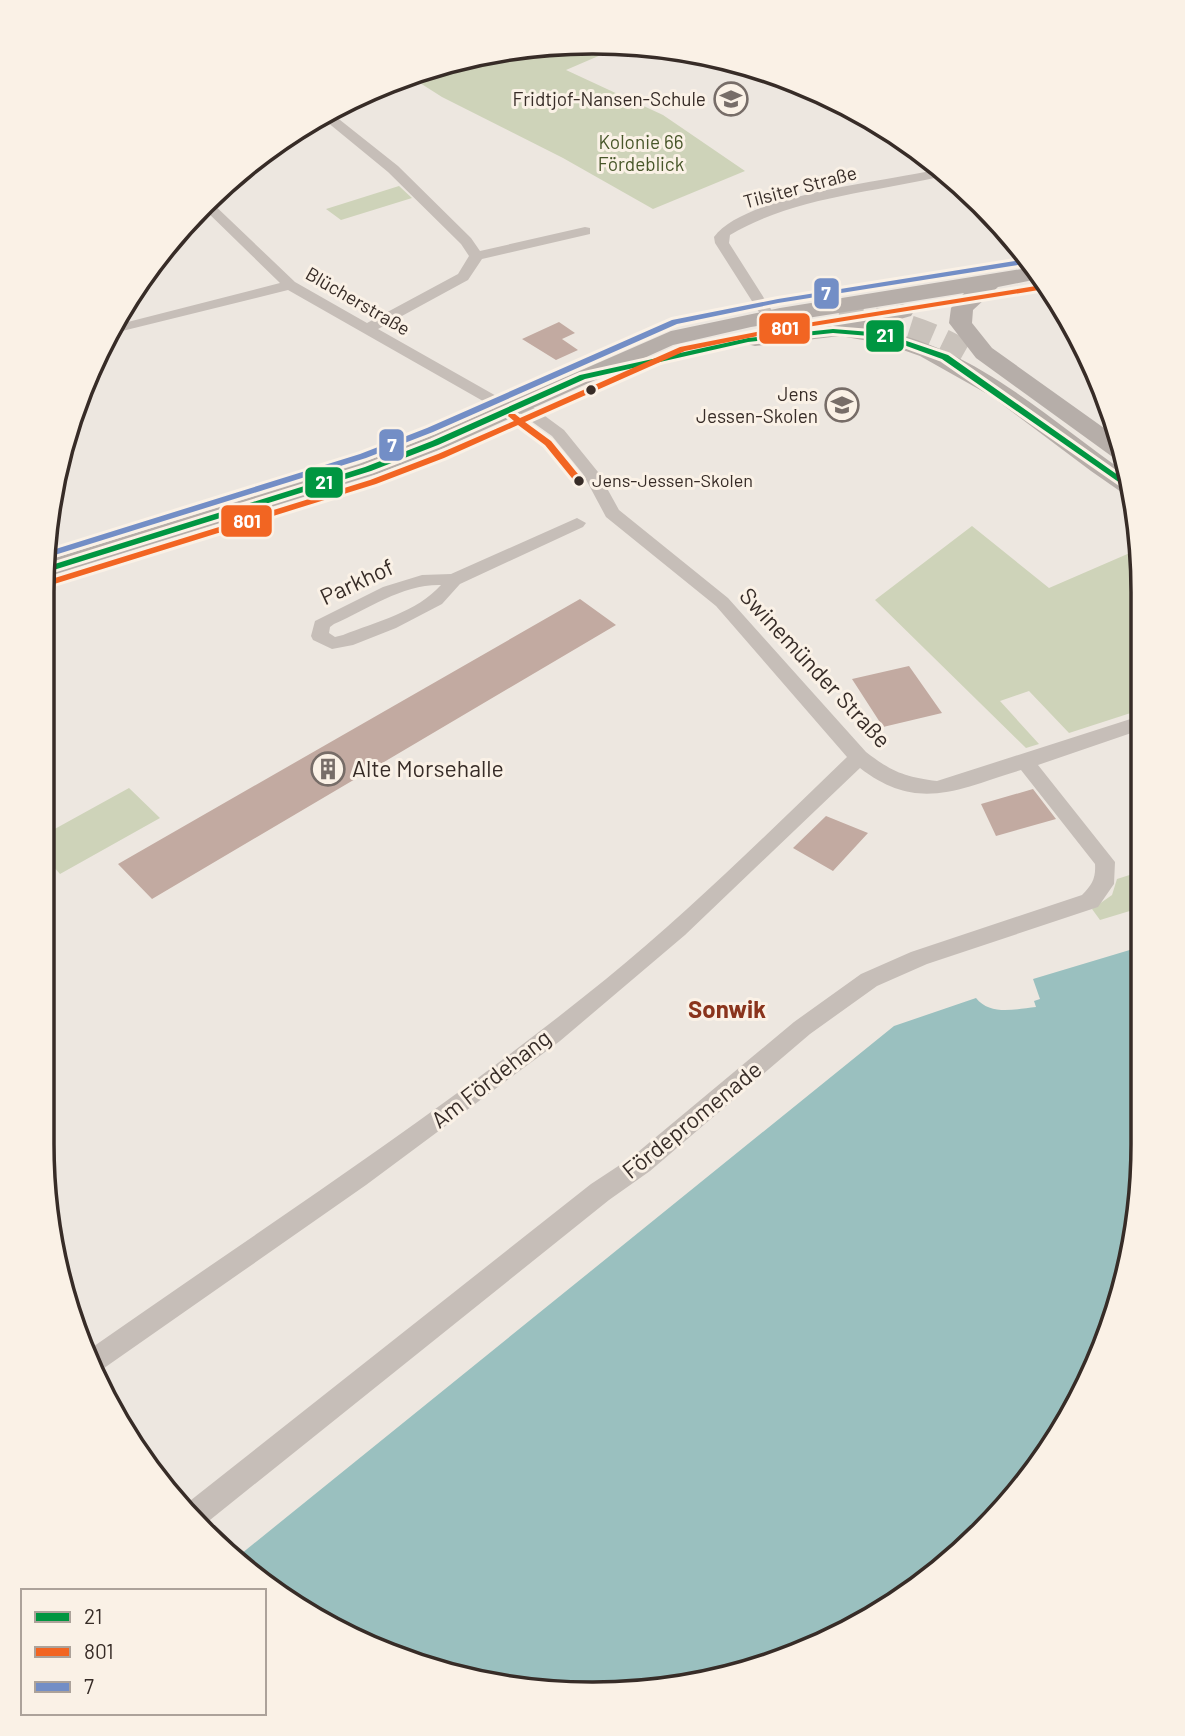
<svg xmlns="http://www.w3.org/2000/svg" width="1185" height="1736" font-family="Barlow,sans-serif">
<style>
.green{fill:#ced3b9}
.water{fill:#9ac0bf}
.building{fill:#c2aaa1}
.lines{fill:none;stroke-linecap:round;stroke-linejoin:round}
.secondary-tunnel{stroke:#c9c2bb;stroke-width:24;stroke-dasharray:24 12;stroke-linecap:butt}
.street{fill:#c6beb8;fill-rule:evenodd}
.secondary{fill:#b6aea9;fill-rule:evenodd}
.bus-1-casing{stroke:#faf1e6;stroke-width:6}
.bus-2-casing{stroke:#faf1e6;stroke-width:6}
.bus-3-casing{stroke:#faf1e6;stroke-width:6}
.bus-1{fill:#009641;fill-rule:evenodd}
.bus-2{fill:#f26522;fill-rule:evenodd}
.bus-3{fill:#738ec6;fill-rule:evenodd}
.bus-dot{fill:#372c27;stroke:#faf1e6;stroke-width:2.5}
.labels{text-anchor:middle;stroke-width:6;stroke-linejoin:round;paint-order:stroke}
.far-bus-label{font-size:18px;fill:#372c27;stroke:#faf1e6;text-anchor:start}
.far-poi-label{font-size:19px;fill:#372c27;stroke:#faf1e6;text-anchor:end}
.far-park-label{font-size:19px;fill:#475629;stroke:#faf1e6}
.far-street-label{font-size:19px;fill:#372c27;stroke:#faf1e6}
.street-label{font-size:23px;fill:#372c27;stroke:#faf1e6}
.poi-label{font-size:23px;fill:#372c27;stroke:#faf1e6;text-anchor:start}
.neighbourhood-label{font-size:24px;font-weight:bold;fill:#8a341c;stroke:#faf1e6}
.rim{fill:none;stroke:#372c27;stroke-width:3.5}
.line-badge{stroke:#faf1e6;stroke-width:2.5}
.badge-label{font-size:19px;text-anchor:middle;font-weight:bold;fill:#fff}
</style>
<rect width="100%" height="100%" fill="#ede7e0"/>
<!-- green -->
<path class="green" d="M592 42 624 45 566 70 663 115 745 171 653 209 563 158 442 97 409 76 485 53Z
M399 186 412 198 341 220 326 209Z
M972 526 1049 588 1139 549 1143 593V709L1069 733 1029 691 1000 701 1039 744 1026 748 875 600Z
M129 788 160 818 60 874 42 854V836Z
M1139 872 1143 877V907L1100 920 1092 909 1112 895 1117 879Z"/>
<!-- water -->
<path class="water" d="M1143 946V1143L1132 1250 1086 1387 982 1532 867 1620 700 1683 556 1693 382 1652 257 1580 236 1558 894 1026 976 998C990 1016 1016 1009 1036 1007L1034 1001 1040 999 1033 979Z"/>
<!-- building -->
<path class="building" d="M559 322 575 333 562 339 578 350 556 360 522 339Z
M580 599 616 625 152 899 118 864Z
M909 666 942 713 883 727 852 679Z
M1033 789 1056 819 996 836 981 804Z
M826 816 868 833 833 871 793 848Z"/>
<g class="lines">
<!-- secondary-tunnel -->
<path class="secondary-tunnel" d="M839 318C887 316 927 330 968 354"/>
<!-- street -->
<path class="street" d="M330 112 398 166 471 238 480 251 585 227 590 228V234L482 259 468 280 378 329 512 405 520 400 526 402 564 430 598 472 619 510 728 598 866 752C892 772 905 777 937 781L1143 715V729L1038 765 1115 862 1114 884 1098 907 927 964 877 986 810 1034 650 1171 609 1200 205 1524 186 1504 591 1184 632 1157 794 1022 861 974 911 952 1082 895C1092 885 1096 878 1095 864L1021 770C958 789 918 813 860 768L685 935 560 1041 366 1185 97 1373 87 1351C261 1229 441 1113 606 979 691 910 769 832 847 757L716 606 606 517 583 474 552 436 517 411 510 415 504 413 288 290 110 334 116 325 280 283 201 206 208 199 295 282 367 323 458 274 469 256 461 244 388 172 321 117Z
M940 169 947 175C874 193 796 196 730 235L729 243 776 317 774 320H764L715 243 714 237C744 195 888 181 940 169Z
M577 518 586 523 583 527 460 584 442 604 396 628 353 645 332 649 313 640 311 636 315 621 383 587 422 575 451 574ZM441 585C417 612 376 622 343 635L335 637 329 633 330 627 334 624C368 609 403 584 441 585Z"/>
<!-- secondary -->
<path class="secondary" d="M1034 267 1043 278 998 287 973 310 972 323 992 348 1118 438 1125 460 1114 458 976 358 949 323 951 308 964 293 751 327 673 345 444 448 377 474 43 578 45 561 359 464 426 438 671 331 780 308Z
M903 304 911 306 914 311 911 316 868 328C971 343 1046 418 1129 475L1133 496 1124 494 1091 471 991 396 920 356 886 344 840 336 755 346 747 344 744 339 747 334 755 332 831 324Z"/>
<defs>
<path id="bus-1" d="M833 329 883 333 948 355 1132 485 1133 492 942 359 882 337 833 333 748 342 585 379 438 445 371 471 44 573 45 567 365 467 432 441 580 375 748 338Z"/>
<path id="bus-2" d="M1042 285H1045V289L782 331 685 351 525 422 551 441 582 479V483H576L545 445 518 425 444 458 376 484 51 585 48 586 44 583 45 581 370 480 438 454 514 421 508 416 509 414H515L520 418 680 347 782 327Z"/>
<path id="bus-3" d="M1028 259 1031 263 778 303 677 324 433 432 366 458 45 558 46 552 360 454 427 428 672 320 778 299Z"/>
</defs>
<!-- bus-1 casing -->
<use href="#bus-1" class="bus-1-casing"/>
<!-- bus-2 casing -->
<use href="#bus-2" class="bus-2-casing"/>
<!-- bus-3 casing -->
<use href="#bus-3" class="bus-3-casing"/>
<!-- bus-1 -->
<use href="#bus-1" class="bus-1"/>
<!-- bus-2 -->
<use href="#bus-2" class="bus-2"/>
<!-- bus-3 -->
<use href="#bus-3" class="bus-3"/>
</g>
<!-- icons -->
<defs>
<symbol id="school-ring" viewBox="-11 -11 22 22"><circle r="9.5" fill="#faf1e6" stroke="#776d68" stroke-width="1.5"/><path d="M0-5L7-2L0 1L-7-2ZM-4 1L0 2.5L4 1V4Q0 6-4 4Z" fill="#776d68"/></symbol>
<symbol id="building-ring" viewBox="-11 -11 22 22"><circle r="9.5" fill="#faf1e6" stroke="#776d68" stroke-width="1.5"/><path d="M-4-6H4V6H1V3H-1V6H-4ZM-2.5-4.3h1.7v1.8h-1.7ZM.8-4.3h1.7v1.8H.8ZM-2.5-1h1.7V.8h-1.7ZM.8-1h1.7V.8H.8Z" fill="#776d68"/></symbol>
</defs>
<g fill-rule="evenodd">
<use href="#school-ring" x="712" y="80" width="38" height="38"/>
<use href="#school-ring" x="823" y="386" width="38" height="38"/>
<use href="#building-ring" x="309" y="750" width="38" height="38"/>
</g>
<!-- markers -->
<g class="bus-dot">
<circle cx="591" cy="390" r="6"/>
<circle cx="579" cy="481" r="6"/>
</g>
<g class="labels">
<!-- far-bus labels -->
<g class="far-bus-label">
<text x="592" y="487">Jens-Jessen-Skolen</text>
</g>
<!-- far-poi labels -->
<g class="far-poi-label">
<text x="706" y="106">Fridtjof-Nansen-Schule</text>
<text x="818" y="401">Jens<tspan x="818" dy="22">Jessen-Skolen</tspan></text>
</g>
<!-- far-park labels -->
<g class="far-park-label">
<text x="641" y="149">Kolonie 66<tspan x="641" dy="22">Fördeblick</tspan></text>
</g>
<!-- far-street labels -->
<g class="far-street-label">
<text transform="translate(800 187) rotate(-15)" y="7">Tilsiter Straße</text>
<text transform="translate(358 301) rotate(30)" y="7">Blücherstraße</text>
</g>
<!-- street labels -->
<g class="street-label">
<text transform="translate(357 582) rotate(-25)" y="8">Parkhof</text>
<text transform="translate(815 668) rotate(47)" y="8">Swinemünder Straße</text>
<text transform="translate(491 1079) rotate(-38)" y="8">Am Fördehang</text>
<text transform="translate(692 1120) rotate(-39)" y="8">Fördepromenade</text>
</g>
<!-- poi labels -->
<g class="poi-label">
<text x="352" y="777">Alte Morsehalle</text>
</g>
<!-- neighbourhood labels -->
<g class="neighbourhood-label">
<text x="727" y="1018">Sonwik</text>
</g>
</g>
<!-- crop -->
<path d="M0 0H1185V1736H0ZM592 54H593A538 538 0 0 1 1131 592V1144A538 538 0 0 1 593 1682H592A538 538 0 0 1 54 1144V592A538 538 0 0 1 592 54Z" fill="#faf1e6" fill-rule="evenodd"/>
<path class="rim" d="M592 54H593A538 538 0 0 1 1131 592V1144A538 538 0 0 1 593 1682H592A538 538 0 0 1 54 1144V592A538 538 0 0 1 592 54Z"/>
<g class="line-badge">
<rect x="813" y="277" width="27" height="33" rx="7" fill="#738ec6"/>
<rect x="758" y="312" width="53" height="33" rx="7" fill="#f26522"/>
<rect x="865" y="319" width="40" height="34" rx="7" fill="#009641"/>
<rect x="378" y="428" width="27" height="34" rx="7" fill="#738ec6"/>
<rect x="304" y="466" width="40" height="33" rx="7" fill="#009641"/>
<rect x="220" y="504" width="53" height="34" rx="7" fill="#f26522"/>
</g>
<g class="badge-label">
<text x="826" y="300">7</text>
<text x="785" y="335">801</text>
<text x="885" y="342">21</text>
<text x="392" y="452">7</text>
<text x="324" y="489">21</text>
<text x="247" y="528">801</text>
</g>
<!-- legend -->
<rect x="21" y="1589" width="245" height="126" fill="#faf1e6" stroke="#aca29a" stroke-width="2"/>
<rect x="35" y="1612" width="35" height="10" fill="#009641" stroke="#aca29a" stroke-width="2"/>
<text x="84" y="1624" font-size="21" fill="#372c27">21</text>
<rect x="35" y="1647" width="35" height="10" fill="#f26522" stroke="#aca29a" stroke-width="2"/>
<text x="84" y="1659" font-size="21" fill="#372c27">801</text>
<rect x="35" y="1682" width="35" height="10" fill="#738ec6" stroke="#aca29a" stroke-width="2"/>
<text x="84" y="1694" font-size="21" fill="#372c27">7</text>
</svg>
